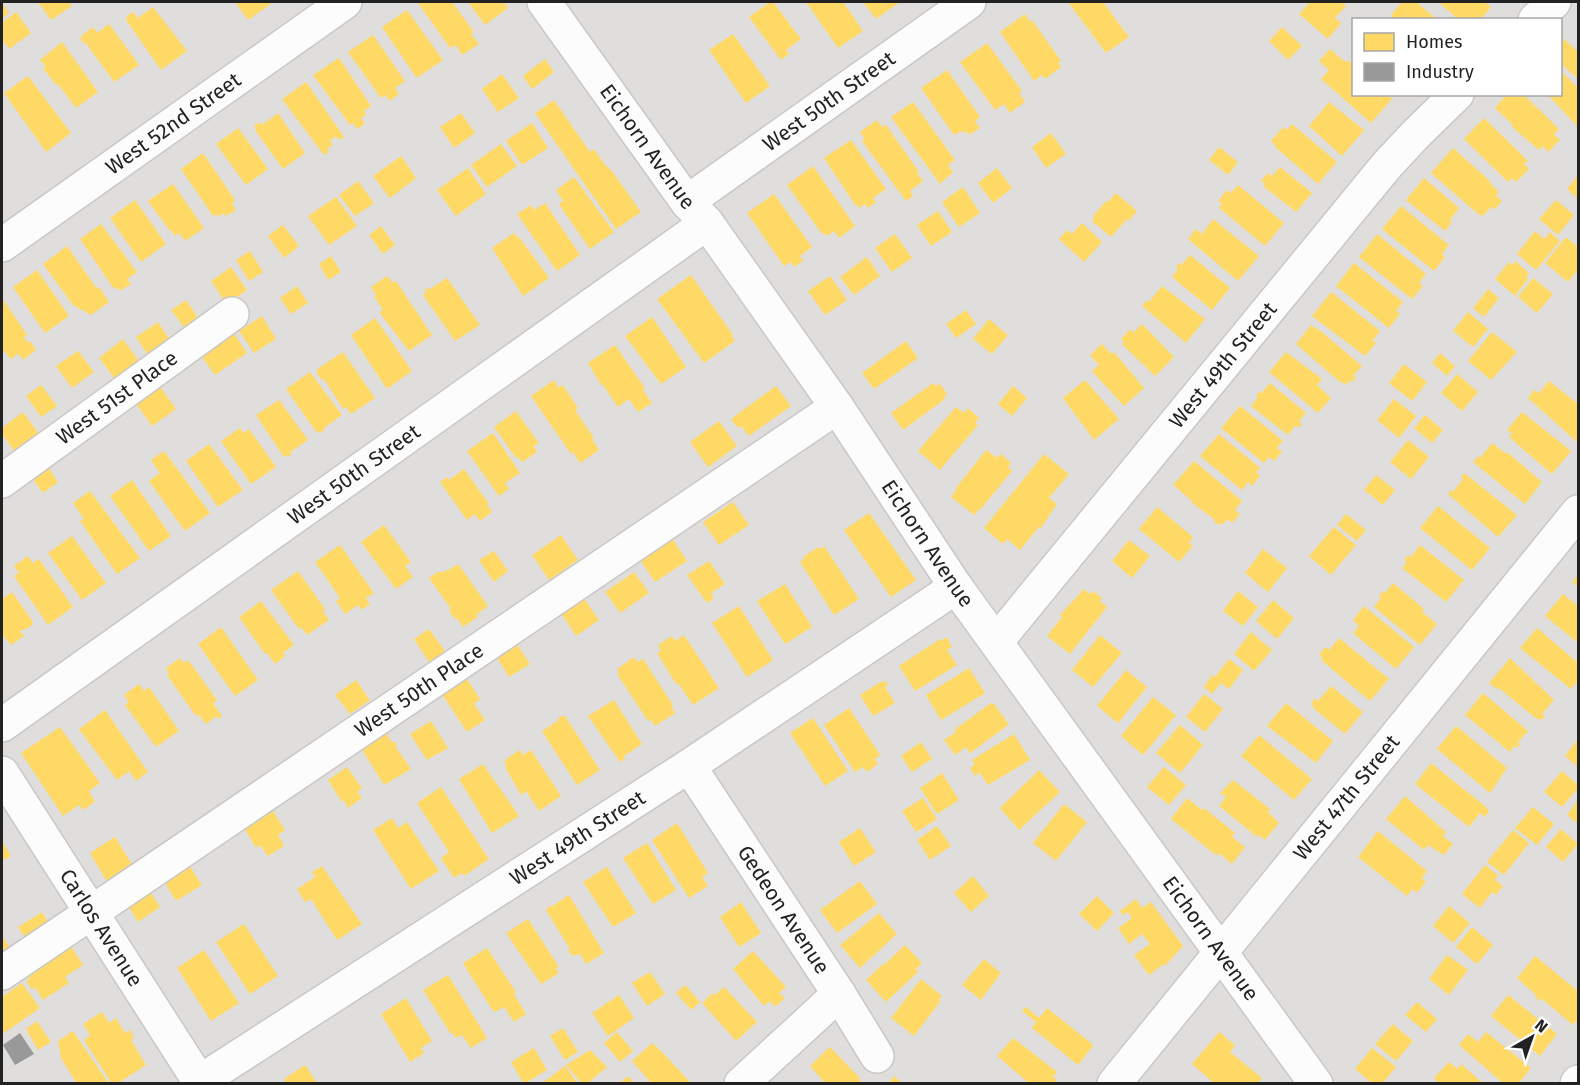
<svg xmlns="http://www.w3.org/2000/svg" width="1580" height="1085" font-family="'Fira Sans',sans-serif">
<style>
.residential{fill:#dfdedc;fill-rule:evenodd}
.homes{fill:#ffd966}
.industry{fill:#999}
.lines{fill:none;stroke-linecap:round;stroke-linejoin:round}
.minor-casing{stroke:#c9c8c7;stroke-width:36}
.minor{stroke:#fdfcfc;stroke-width:33}
.labels{text-anchor:middle;stroke-width:6;stroke-linejoin:round;paint-order:stroke}
.street-label{font-size:21px;fill:#222;stroke:#fff}
</style>
<rect width="100%" height="100%" fill="#f0eeeb"/>
<!-- residential -->
<path class="residential" d="M2 2H1578V1083L2 1084ZM1354 20H1560V94H1354Z"/>
<!-- homes -->
<path class="homes" d="M2 2 9 13 2 19Z
M38 2H69L72 6 51 20Z
M235 2H270L271 4 248 20Z
M420 2H452L474 32 471 34 479 44 462 55 456 45 450 48 418 3Z
M468 2H504L508 8 485 25Z
M770 2H773L801 39 786 50 789 54 781 60 749 17Z
M806 2H843L863 31 838 48Z
M863 2H900L876 19Z
M1068 2H1103L1129 37 1106 53Z
M1308 2H1341L1346 6 1335 18 1341 23 1328 39 1299 14 1309 3Z
M1402 2H1416L1438 20H1396L1391 15Z
M1438 2H1484L1491 7 1480 20H1459Z
M153 7 187 51 161 70 126 20 127 16 133 12 138 18Z
M407 10 443 60 418 77H416L382 27Z
M16 12 31 33 9 49 2 39V23Z
M1025 14 1030 22 1032 20 1061 61 1058 63 1061 67 1045 79 1042 75 1034 81 1000 32Z
M109 24 139 65 114 82 85 42 84 44 80 39 82 38 81 36 93 27 97 33Z
M1282 27 1302 46 1288 60 1269 41Z
M733 34 770 86 746 103 709 50Z
M373 35 405 81 395 88 399 94 390 101 385 95 381 98 348 52Z
M1564 39 1578 52V79L1560 63V43Z
M62 42 98 92 76 108 58 84 56 85 43 68 46 67 40 60Z
M987 43 1022 91 1019 93 1025 102 1010 113 1004 104 995 110 960 62Z
M1330 49 1345 62 1347 60 1354 65V94H1387L1392 99 1371 123 1321 79 1329 70 1319 61Z
M339 58 371 106 364 111 366 115 361 118 365 124 357 129 353 123 350 125 313 75Z
M545 59 554 72 532 89 523 76Z
M947 70 980 117 975 121 980 128 969 135 966 131 963 133 961 131 954 135 921 88Z
M1560 70 1578 88V127L1547 94H1560Z
M502 74 519 98 498 112 482 89Z
M28 76 71 133 46 152 4 93Z
M306 82 344 137 339 140 336 136 330 141 333 145 327 149 329 152 324 155 282 99Z
M1507 94H1523L1559 129 1554 134 1560 140 1548 152 1543 146 1539 150 1512 127 1513 125 1495 108Z
M554 100 590 152 594 149 605 165 612 171 641 212 616 229 535 113Z
M913 102 955 160 948 165 953 172 940 184 891 117Z
M1329 102 1364 130 1342 156 1309 126Z
M278 113 305 153 283 169 255 130 256 129 254 126 260 122 262 125Z
M461 113 475 133 454 148 440 127Z
M1484 118 1528 161 1524 164 1529 169 1516 182 1512 178 1508 182 1464 139Z
M877 120 882 127 886 125 919 172 917 173 923 181 910 191 913 196 906 201 862 141 865 139 860 132Z
M532 123 548 148 522 165 506 141Z
M1292 124 1337 162 1318 184 1274 146 1275 145 1271 141 1283 127 1287 130Z
M238 128 268 169 246 185 216 144Z
M1051 133 1066 154 1046 168 1032 147Z
M851 140 886 189 873 198 876 202 868 208 865 204 859 208 858 205 856 206 824 158Z
M501 144 517 166 487 187 471 165Z
M1219 147 1238 162 1228 175 1209 160Z
M1453 148 1491 182 1490 183 1499 192 1496 195 1502 201 1495 209 1491 207 1483 216 1478 214 1431 173Z
M203 153 235 200 232 203 236 210 226 216 224 213 218 217 216 214 213 216 181 169Z
M401 156 416 178 390 198 373 176Z
M813 166 855 226 839 238 834 231 827 236 824 233 822 234 787 185Z
M1280 167 1312 193 1296 212 1263 186 1265 184 1261 181 1268 173 1272 176Z
M468 168 486 194 456 216 437 190Z
M997 168 1012 188 993 203 978 183Z
M1578 175V199L1567 189Z
M574 177 614 232 590 249 560 206V203L563 201 556 190Z
M1424 178 1459 208 1451 219H1449L1452 222 1445 231 1406 200Z
M358 181 374 203 355 216 339 195Z
M173 184 204 228 185 241 179 233 175 236 171 230 170 231 148 201Z
M1238 185 1284 223 1265 246 1219 208 1222 204 1218 201 1227 190 1231 193Z
M963 187 980 213 959 227 942 202Z
M1116 193 1137 211 1129 221 1127 219 1111 237 1092 221 1094 217 1093 216 1106 201 1108 202Z
M774 194 812 247 800 256 803 261 794 267 791 262 784 266 747 213Z
M336 197 357 226 329 245 308 216Z
M135 200 166 244 141 262 110 218Z
M1556 200 1574 215 1558 235 1539 219Z
M545 203 580 255 557 271 517 214 531 205 534 210Z
M1401 206 1449 245 1442 254 1445 257 1434 271 1382 229Z
M938 211 952 232 931 246 917 225Z
M1213 219 1259 256 1238 281 1188 239 1196 229 1202 234Z
M1082 223 1102 242 1084 262 1059 239 1067 230 1072 234Z
M101 224 137 272 127 279 131 284 120 291 117 287 114 289 80 239Z
M283 225 299 246 284 258 268 236Z
M381 226 395 245 383 254 369 235Z
M1535 231 1544 239 1550 232 1560 241 1536 270 1517 254Z
M514 233 518 238 519 237 549 278 523 296 492 248Z
M895 234 912 258 892 272 875 248Z
M1377 234 1426 274 1419 283 1423 286 1412 299 1359 257Z
M1566 237 1578 247V269L1568 282 1545 263Z
M67 246 97 289 99 287 109 302 91 315 73 305 43 264Z
M250 251 263 272 249 281 236 260Z
M1190 255 1230 288 1212 310 1172 277 1178 269 1176 267 1179 263 1181 265Z
M331 256 341 272 328 280 319 264Z
M867 257 880 276 854 295 840 277Z
M1515 261 1529 273 1526 277 1528 279 1515 296 1495 279 1509 262 1512 265Z
M1354 263 1403 302 1396 311 1400 314 1389 328 1336 286Z
M231 267 247 290 227 304 211 281Z
M37 270 69 316 45 333 13 287Z
M691 275 733 335 732 336 735 341 704 363 657 299Z
M387 276 393 283 396 281 432 335 409 351 379 312 383 310 374 296 376 295 371 287Z
M830 276 847 300 825 315 808 291Z
M447 278 480 325 455 341 423 295 426 293 425 290 428 288 430 289Z
M1533 278 1553 294 1537 313 1518 297Z
M297 286 308 303 291 314 280 298Z
M1162 286 1205 319 1186 343 1142 306 1147 300 1149 302Z
M1488 289 1499 298 1484 317 1473 308Z
M1331 292 1380 331 1373 340 1376 343 1365 356 1312 316Z
M2 298 27 335 24 337 28 343 30 341 36 350 23 360 17 352 18 354 11 359 2 349Z
M186 300 201 322 187 331 171 310Z
M966 310 976 324 956 338 946 324Z
M1468 312 1488 329 1473 347 1453 331Z
M262 316 276 339 254 353 239 331Z
M652 317 686 367 661 384 625 336Z
M375 318 412 371 387 389 351 335Z
M989 319 1008 335 992 354 973 339Z
M158 322 174 346 152 361 136 337Z
M1142 324 1174 357 1155 376 1122 344 1124 342 1121 339 1130 329 1133 333Z
M1311 325 1316 329 1317 328 1362 366 1353 376 1356 378 1352 382 1350 380 1346 385 1342 382 1341 383 1296 344Z
M233 332 247 353 215 375 200 354Z
M1492 332 1517 352 1491 380 1468 361Z
M123 339 141 364 117 382 99 358Z
M906 341 918 358 874 389 862 373Z
M1102 344 1111 354 1114 352 1144 388 1124 406 1092 371 1099 365 1090 355Z
M615 345 645 388 643 390 652 403 638 412 629 399 618 407 603 385 602 386 588 363Z
M78 351 94 372 72 388 56 366Z
M343 352 375 398 351 414 346 407 343 409 324 379 322 380 316 372 318 371 317 369Z
M1286 352 1322 379 1317 385 1331 398 1318 413 1269 372Z
M1440 353 1455 366 1447 376 1432 363Z
M1404 364 1427 382 1412 401 1389 383Z
M310 372 342 415 324 428 325 429 321 433 319 431 317 433 286 389Z
M1457 374 1478 392 1462 411 1441 393Z
M554 380 559 388 563 385 578 408 575 410 594 438 592 439 599 450 580 463 573 452 571 454 531 396Z
M1085 380 1119 419 1094 440 1063 398Z
M1549 381 1578 404V443L1528 398 1534 390 1539 393Z
M933 383 936 386 940 384 947 394 944 397 945 399 903 430 891 413Z
M1270 383 1306 413 1299 421 1302 424 1299 428 1296 425 1288 435 1251 406 1258 397 1256 395 1259 392 1261 393Z
M41 385 57 406 41 417 26 396Z
M157 386 159 389 161 388 176 409 152 426 137 405 138 404 136 400Z
M776 386 791 406 749 436 741 426 738 428 731 419Z
M1013 386 1027 398 1012 416 998 404Z
M1394 399 1416 416 1399 438 1377 420Z
M279 400 308 440 290 452 292 454 288 457 286 455 284 457 256 415Z
M1240 406 1283 441 1277 448 1282 452 1274 461 1269 457 1264 463 1221 428Z
M956 407 964 413 968 408 979 418 975 423 978 425 940 470 918 451Z
M516 411 539 443 534 446 537 452 522 462 518 457 516 458 494 427Z
M23 412 39 434 15 452 2 434V428Z
M1522 412 1571 451 1552 474 1509 437 1512 433 1507 430Z
M1425 415 1443 430 1432 443 1414 428Z
M719 421 737 446 708 467 690 442Z
M240 428 244 433 249 429 276 467 251 484 221 441Z
M493 433 520 473 505 483 509 489 499 496 467 451Z
M1219 434 1260 468 1256 472 1260 476 1252 486 1248 482 1242 490 1200 456Z
M1408 440 1429 457 1411 479 1390 462Z
M1492 443 1506 454 1507 452 1542 482 1525 504 1473 462 1478 456 1480 458Z
M209 444 243 490 218 507 186 461Z
M986 450 997 458 1001 454 1011 463 1008 467 1012 471 980 510 979 509 974 515 951 497 957 489 956 488Z
M164 451 210 513 185 531 149 481 160 473 151 460Z
M1044 454 1069 474 1049 498 1057 504 1041 528 1039 527 1020 550 1007 539 1003 544 984 528Z
M44 461 58 482 43 493 28 472Z
M1194 461 1242 501 1235 510 1240 514 1232 523 1228 519 1222 525 1220 523 1218 525 1214 522 1215 520 1191 502 1192 501 1173 485Z
M464 469 489 504 487 505 492 512 480 521 475 514 467 520 440 482 447 477 449 480Z
M1464 473 1517 515 1498 537 1448 494 1451 490 1453 492 1463 479 1461 477Z
M1376 475 1395 490 1383 505 1364 490Z
M132 480 171 536 149 551 110 496Z
M90 491 140 558 117 574 80 521 84 519 73 503Z
M733 502 749 525 719 545 703 522Z
M1438 506 1490 548 1472 570 1420 528Z
M1157 507 1193 537 1189 543 1193 546 1179 562 1139 529Z
M869 513 916 580 891 597 844 530Z
M1346 514 1366 530 1357 541 1337 525Z
M384 525 411 562 405 566 413 577 396 589 361 542Z
M1334 527 1356 545 1331 575 1309 556Z
M561 535 578 560 549 580 532 555Z
M72 536 106 583 82 600 48 553Z
M671 537 687 561 655 582 639 558Z
M1129 540 1150 556 1132 578 1112 561Z
M340 545 374 593 366 598 370 604 362 610 358 605 345 614 336 601 340 598 315 562Z
M1420 545 1464 580 1446 602 1402 568 1407 562 1404 560 1408 555 1411 557Z
M824 546 859 599 834 615 800 562 804 559 803 557 818 547 820 549Z
M1263 549 1287 568 1268 592 1245 573Z
M494 551 508 571 494 582 479 560Z
M28 556 33 563 39 559 73 607 48 625 14 576 19 573 14 566Z
M709 561 725 584 711 593 714 598 707 603 687 575Z
M458 564 488 606 476 615 478 617 463 627 457 618 455 619 449 611 451 609 429 578 439 571 441 573 446 570 447 571Z
M298 571 325 609 323 611 329 620 307 635 301 627 299 629 271 590Z
M634 572 649 593 620 613 605 592Z
M1578 575V587L1572 582Z
M1393 583 1424 609 1422 612 1437 624 1420 645 1374 607 1381 598 1379 596 1383 591 1385 593Z
M785 584 812 627 785 644 757 601Z
M1084 589 1090 594 1093 591 1102 598 1100 601 1107 607 1070 654 1047 636 1062 617 1060 615Z
M1238 591 1258 607 1243 626 1223 611Z
M12 592 33 622 30 627 20 631 24 636 11 645 2 634V599Z
M581 594 599 620 576 636 559 610Z
M1563 594 1578 606V643L1545 616Z
M1273 600 1294 618 1277 639 1256 621Z
M261 601 294 645 283 653 285 656 275 664 267 653 265 654 239 617Z
M739 606 773 660 747 677 712 623Z
M1364 606 1414 647 1396 669 1353 633 1359 626 1353 620Z
M221 627 258 680 235 696 198 644Z
M1537 628 1578 663V680L1571 689 1520 648Z
M429 629 445 651 429 662 414 639Z
M1251 632 1272 650 1254 671 1234 654Z
M684 635 719 688 693 705 678 683 676 684 657 653 661 651 658 645 672 636 675 641Z
M1100 635 1122 653 1093 687 1072 670Z
M947 637 952 647 947 650 957 665 915 691 899 666 940 639 941 641Z
M1339 638 1389 679 1370 701 1321 660 1323 658 1319 655 1325 647 1329 650Z
M516 643 530 664 509 677 496 656Z
M634 657 637 662 643 659 673 705 671 706 675 713 655 726 651 720 648 721 617 674 619 673 617 669Z
M180 658 184 663 188 660 217 700 213 703 222 716 219 719 217 716 206 724 198 714 196 716 167 675 169 674 166 668Z
M1510 658 1554 700 1542 714 1545 716 1542 720 1539 718 1538 720 1499 688 1497 689 1489 683Z
M1229 659 1243 670 1229 689 1221 683 1212 694 1204 687 1212 675 1215 677Z
M969 668 985 693 941 720 926 695Z
M1126 670 1147 687 1118 723 1097 706Z
M464 675 480 699 474 704 485 720 467 732 440 691Z
M356 680 370 700 350 714 335 695Z
M882 681 883 683 886 681 888 685 885 687 895 703 873 716 860 695Z
M139 684 144 691 149 687 179 731 156 747 125 705 129 702 124 695Z
M1331 686 1363 712 1345 734 1313 708 1314 706 1311 704 1315 698 1318 701Z
M1483 693 1528 731 1518 742 1520 744 1517 748 1514 746 1510 752 1465 715Z
M1204 694 1223 709 1205 732 1186 717Z
M1153 697 1176 715 1143 755 1121 736Z
M614 700 642 744 624 756 625 759 620 762 588 716Z
M991 703 994 704 1008 723 1007 726 970 753 966 747 955 755 944 740 956 732 954 730Z
M1286 703 1333 741 1316 763 1267 726Z
M849 708 880 755 875 759 878 764 867 772 863 767 855 772 824 725Z
M105 710 148 772 136 781 129 771 117 780 79 729Z
M562 716H565L600 770 577 785 542 731 559 720 558 718Z
M813 718 848 771 825 786 790 733Z
M431 721 448 748 427 760 410 734Z
M1180 725 1203 745 1180 773 1156 753Z
M1456 726 1507 768 1490 793 1437 749Z
M60 727 100 783 89 791 95 802 83 810 79 805 63 816 21 753Z
M384 730 392 743 395 741 397 745 395 746 411 769 384 785 360 746Z
M1014 734 1030 760 988 785 980 773 975 776 970 768 975 764 972 760Z
M1259 735 1312 779 1294 800 1241 756Z
M1578 739V767L1565 756Z
M921 742 932 759 912 772 901 756Z
M519 750 523 755 531 750 561 796 539 811 526 791 521 795 505 767 507 766 504 761Z
M1431 763 1485 806 1489 811 1485 817 1480 813 1469 827 1415 784Z
M483 764 519 816 492 833 459 779Z
M347 767 362 788 357 792 362 798 348 808 344 800 342 802 328 780Z
M1164 767 1186 785 1169 805 1147 787Z
M1039 770 1060 792 1019 830 1000 808Z
M1562 771 1578 785V788L1562 807 1544 792Z
M942 773 959 800 937 814 920 788Z
M1233 780 1270 809 1268 812 1279 823 1265 840 1259 835 1257 837 1219 806 1226 797 1220 793Z
M441 787 489 859 464 876 462 873 454 878 441 858 449 852 417 803Z
M1405 796 1446 832 1443 836 1453 844 1444 855 1428 845 1424 850 1386 819Z
M923 798 937 819 916 832 902 811Z
M1187 798 1202 810 1204 808 1235 833 1232 837 1245 847 1232 864 1219 853 1217 856 1171 819Z
M1578 800V824L1567 815Z
M1064 804 1087 822 1056 861 1033 843Z
M1533 807 1554 824 1537 845 1515 828Z
M271 808 285 830 278 835 284 846 268 856 260 845 256 848 243 826Z
M392 818 398 828 407 822 439 871 411 889 373 830Z
M677 823 708 873 702 877 708 886 689 898 652 840Z
M937 826 951 846 930 860 917 840Z
M860 828 876 852 854 866 839 842Z
M1561 829 1578 844 1563 862 1546 847Z
M1513 830 1529 843 1504 875 1487 862Z
M1378 831 1427 871 1422 878 1426 882 1417 893 1413 889 1407 896 1358 857Z
M115 837 135 869 109 885 90 853Z
M2 841 11 856 2 861Z
M647 843 676 890 653 904 623 858Z
M188 864 202 885 176 901 163 879Z
M1485 865 1498 875 1495 880 1503 886 1496 895 1492 892 1480 908 1462 894Z
M322 866 362 924 337 940 311 899 305 902 297 889 315 877 312 872Z
M607 867 636 913 613 927 583 882Z
M973 876 989 896 971 912 954 893Z
M860 881 877 904 837 933 820 910Z
M147 886 160 907 138 922 125 901Z
M569 895 604 953 586 964 580 954 572 956 568 950 570 949 546 910 550 905 551 907Z
M1097 896 1114 913 1097 931 1079 914Z
M1136 899 1142 908 1151 902 1183 946 1165 966 1164 964 1149 975 1134 955 1150 944 1142 934 1129 944 1118 928 1132 918 1128 912 1123 915 1120 911Z
M741 902 761 933 739 947 720 917Z
M1449 906 1470 923 1453 943 1433 926Z
M42 912 52 928 29 943 18 927Z
M879 913 897 934 860 968 840 945Z
M528 919 559 967 556 968 559 973 541 984 506 933Z
M244 924 278 976 250 994 216 942Z
M1472 927 1493 945 1477 964 1456 947Z
M2 936 11 949 2 955Z
M67 940 83 965 65 977 69 983 43 1000 35 987 32 990 26 981 30 978 24 969Z
M905 945 922 963 916 969 918 972 886 1002 866 980 883 964 884 965Z
M487 948 516 992 514 994 526 1014 514 1022 504 1007 495 1012 491 1008 463 963Z
M204 950 239 1003 211 1021 177 968Z
M753 951 786 987 779 993 785 998 775 1007 770 1001 764 1006 733 969Z
M1447 955 1468 970 1449 995 1429 979Z
M1535 956 1578 991V1018L1573 1025 1542 999 1540 1001 1535 997 1536 995 1517 978Z
M984 959 1001 973 981 1000 962 985Z
M650 972 665 994 647 1006 632 983Z
M448 975 487 1038 471 1048 462 1035 456 1038 453 1033 451 1034 423 990Z
M921 979 942 996 939 1000 940 1002 914 1036 891 1018Z
M22 983 40 1008 4 1033 2 1029V997Z
M685 985 700 1002 691 1010 676 993Z
M724 987 757 1022 736 1041 702 1003 713 993 715 995Z
M619 995 634 1018 608 1036 592 1013Z
M1508 995 1557 1034 1540 1056 1491 1016Z
M406 998 432 1041 421 1048 424 1053 410 1062 381 1014Z
M1417 1002 1437 1019 1426 1032 1405 1015Z
M1026 1007 1039 1018 1047 1008 1091 1043 1093 1046 1078 1065 1032 1028 1036 1022 1022 1011Z
M102 1012 109 1023 116 1018 125 1033 130 1030 134 1038 131 1040 146 1065 117 1084H112L84 1040 90 1035 83 1024Z
M37 1021 51 1042 38 1050 26 1029Z
M1393 1024 1413 1041 1396 1061 1375 1044Z
M563 1028 578 1052 565 1060 550 1036Z
M73 1031 107 1081V1084H77L61 1058 58 1041Z
M617 1032 633 1051 620 1062 604 1043Z
M1219 1032 1235 1045 1230 1052 1262 1078 1257 1084H1215L1192 1064Z
M1486 1032 1531 1068 1518 1084H1504L1459 1045 1468 1034 1478 1042Z
M1013 1038 1057 1072 1053 1077 1057 1080 1054 1084H1030L997 1056Z
M652 1043 662 1052 690 1082 652 1084 632 1061Z
M830 1047 860 1078 859 1079 863 1084H826L810 1066Z
M534 1048 547 1070 524 1084 511 1062Z
M1372 1048 1396 1067 1382 1084H1373L1355 1069Z
M590 1050 607 1067 587 1084H582L566 1065Z
M1449 1062 1458 1069 1461 1064 1484 1084H1440L1434 1078Z
M305 1065 318 1084H287L284 1079Z
M565 1066 578 1084H541Z
M628 1076 635 1084H619Z
M894 1076 903 1084H888Z"/>
<!-- industry -->
<path class="industry" d="M20 1033 34 1054 15 1065 3 1045Z"/>
<g class="lines">
<defs>
<g id="minor">
<path id="s1" d="M544 2 687 202 707 223 837 407 956 587 1316 1084"/>
<path d="M1535 20 1554 2"/>
<path id="s2" d="M687 202 969 2"/>
<path id="s3" d="M2 245 345 2"/>
<path id="s4" d="M2 481 232 314"/>
<path id="s5" d="M996 642 1387 165 1417 133 1457 94"/>
<path id="s6" d="M2 725 707 223"/>
<path id="s7" d="M689 766 839 994 877 1056"/>
<path id="s8" d="M2 773 201 1084"/>
<path id="s9" d="M2 973 837 407"/>
<path id="s10" d="M196 1084 689 766 956 587"/>
<path d="M741 1084 839 994"/>
<path id="s11" d="M1114 1084 1578 512"/>
<path d="M1577 1084 1578 1082"/>
</g>
</defs>
<!-- minor casing -->
<use href="#minor" class="minor-casing"/>
<!-- minor -->
<use href="#minor" class="minor"/>
</g>
<g class="labels">
<!-- street labels -->
<g class="street-label">
<text dy="7" stroke="none"><textPath href="#s2" startOffset="174">West 50th Street</textPath></text>
<text dy="7" stroke="none"><textPath href="#s3" startOffset="210">West 52nd Street</textPath></text>
<text dy="7" stroke="none"><textPath href="#s1" startOffset="178">Eichorn Avenue</textPath></text>
<text dy="7" stroke="none"><textPath href="#s5" startOffset="358">West 49th Street</textPath></text>
<text dy="7" stroke="none"><textPath href="#s4" startOffset="142">West 51st Place</textPath></text>
<text dy="7" stroke="none"><textPath href="#s6" startOffset="432">West 50th Street</textPath></text>
<text dy="7" stroke="none"><textPath href="#s1" startOffset="664">Eichorn Avenue</textPath></text>
<text dy="7" stroke="none"><textPath href="#s9" startOffset="504">West 50th Place</textPath></text>
<text dy="7" stroke="none"><textPath href="#s11" startOffset="369">West 47th Street</textPath></text>
<text dy="7" stroke="none"><textPath href="#s10" startOffset="454">West 49th Street</textPath></text>
<text dy="7" stroke="none"><textPath href="#s7" startOffset="172">Gedeon Avenue</textPath></text>
<text dy="7" stroke="none"><textPath href="#s8" startOffset="184">Carlos Avenue</textPath></text>
<text dy="7" stroke="none"><textPath href="#s1" startOffset="1150">Eichorn Avenue</textPath></text>
</g>
</g>
<!-- border -->
<rect width="1580" height="1085" fill="none" stroke="#222222" stroke-width="6"/>
<!-- legend -->
<rect x="1352" y="18" width="210" height="78" fill="#ffffff" stroke="#a7a7a7" stroke-width="1.5"/>
<rect x="1364" y="33" width="30" height="18" fill="#ffd966" stroke="#a7a7a7" stroke-width="1.5"/>
<text x="1406" y="48" font-size="18" fill="#222222">Homes</text>
<rect x="1364" y="63" width="30" height="18" fill="#999999" stroke="#a7a7a7" stroke-width="1.5"/>
<text x="1406" y="78" font-size="18" fill="#222222">Industry</text>
<!-- north arrow -->
<g transform="translate(1532 1037) rotate(40)" stroke="#ffffff" stroke-width="4.5" paint-order="stroke">
<path d="M0-4.5L10 22L0 15L-10 22Z" fill="#222222"/>
<text y="-9" font-size="16" font-weight="bold" text-anchor="middle" fill="#222222">N</text>
</g>
</svg>
